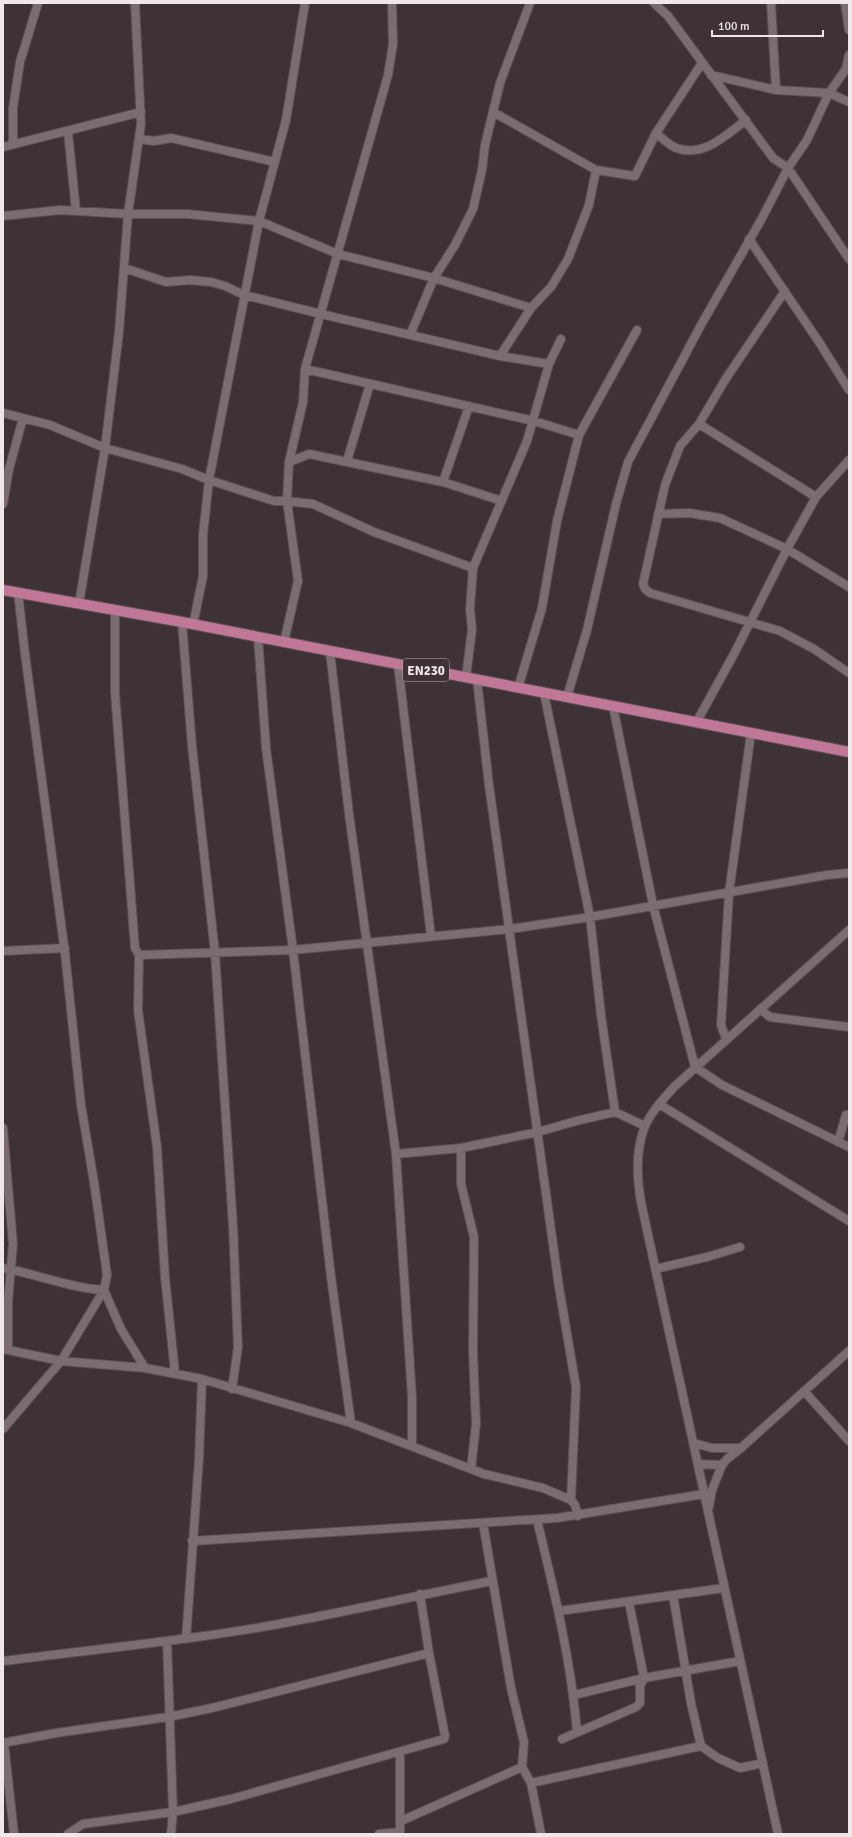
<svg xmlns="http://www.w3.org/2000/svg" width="852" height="1837" font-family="Signika,sans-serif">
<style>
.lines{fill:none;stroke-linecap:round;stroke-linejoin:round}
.minor-casing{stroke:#5a4f53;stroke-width:10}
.major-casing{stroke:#5a4f53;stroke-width:12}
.minor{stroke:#7b6c71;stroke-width:8}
.major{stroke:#c17797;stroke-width:10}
.labels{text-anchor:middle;stroke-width:4;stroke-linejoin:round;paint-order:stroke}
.shield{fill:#3f3237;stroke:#bab1b4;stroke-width:1}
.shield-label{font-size:13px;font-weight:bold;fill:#efe7ea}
</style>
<rect width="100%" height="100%" fill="#3f3237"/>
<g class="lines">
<defs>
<path id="minor" d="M392 3 393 44 388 75 305 369 303 402 289 462 287 501 313 504 374 532 473 568
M654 3 668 16 773 158 788 168 849 259
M771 3 776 90
M845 3 849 30
M711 75 776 90 829 93 849 102
M493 112 596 170 635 176 656 133 702 63
M68 132 76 211
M656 133C662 138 669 145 676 148 704 158 726 135 746 120
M139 139 154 141 171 138 275 162
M13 144V108L20 62 38 3
M3 147 141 112
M3 216 60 210 128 214H187L259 221 338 254 434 278 531 308
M749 239 819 342 849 390
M124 268 166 282 190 280 211 282 225 286 244 295 321 314 500 356 549 364 527 441 473 568 470 609 472 629 466 678
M785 291 725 380 699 424 680 446 665 485 643 584 645 589 650 593 780 631 814 649 849 673
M410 335 434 278 455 245 473 209 482 170 485 145 500 83 530 3
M500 356 531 308 551 287 568 259 589 205 596 170
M549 364 561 339
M305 369 534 421 579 435 557 521 542 608 518 688
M3 413 50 425 105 448 182 469 209 480 274 501H287L298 581 284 642
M699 424 816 497
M579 435 637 330
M347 461 370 384
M289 462 309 454 443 482 502 501
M443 482 469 406
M3 504 9 469 23 418
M658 514 689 513 720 518 787 549 849 587
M79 604 105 448 119 332 128 214 141 124 135 3
M115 610V693L135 948 139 955 138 1010 157 1147 165 1277 175 1373
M182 622 192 746 215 953 233 1226 238 1347 232 1389
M193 625 203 576V535L209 480 259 221 286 120 305 3
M258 637 266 748 293 950 331 1277 351 1423
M330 652 349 814 396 1154 412 1397V1446
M398 665 431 936
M477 680 489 785 559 1287 576 1387 571 1500
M544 693 590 917 601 1015 615 1112
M567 697 587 630 616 504 628 462 701 325 761 220 788 168 807 140 829 93 846 69 849 55
M613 706 653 905 695 1067 722 1085 849 1147
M696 723 734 654 787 549 816 497 849 460
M3 951 65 948
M139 955 293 950 510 929 590 917 827 875 849 873
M760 1009 770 1017 849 1027
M726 1039 721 1025 729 893 751 733
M659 1104 849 1221
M3 1128 13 1244 8 1302V1350
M838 1142 846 1115H849
M461 1148V1184L474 1237 473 1352 476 1424 471 1469
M396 1154 461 1148 538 1132 576 1121 615 1112 645 1126
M3 1268C37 1274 70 1288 104 1290L121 1329 145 1368
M655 1269 707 1257 740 1247
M3 1349 61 1361 145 1368 202 1379 351 1423 484 1474 543 1488 571 1500 575 1505 578 1516
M804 1391 849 1441
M3 1429 61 1361 104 1290 107 1275 94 1182 81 1105 65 953 25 654 18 592
M694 1443 712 1448H741
M698 1464 722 1465
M709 1507 712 1490 722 1465 727 1459 741 1448 849 1351
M537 1520C554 1590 571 1659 577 1732
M483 1523 511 1688 524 1742 522 1767 531 1783 541 1834
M192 1541 557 1518 704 1494
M673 1595 691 1703 701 1746 718 1758 740 1768 763 1763
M559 1611 724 1588
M186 1639 199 1459 202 1379
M167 1641 173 1812 171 1834
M3 1661C104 1648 206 1639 305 1619 368 1607 429 1593 492 1581
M574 1695 644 1678 740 1661
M562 1739 636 1707 640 1703V1686L644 1678 629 1602
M3 1743 56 1733 168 1717 212 1708 429 1653
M4 1743 14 1834
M400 1753V1834
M531 1783 701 1746
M401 1821 522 1767
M68 1834 83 1824 173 1812 231 1799 444 1739 445 1736 429 1653 420 1594
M379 1834 400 1832
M778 1834 642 1207C637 1182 635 1151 645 1126 652 1111 664 1098 675 1086L849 930"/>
<path id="major" d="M3 590 182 622 849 752"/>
</defs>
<!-- minor casing -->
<use href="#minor" class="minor-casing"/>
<!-- major casing -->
<use href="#major" class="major-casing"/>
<!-- minor -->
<use href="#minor" class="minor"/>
<!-- major -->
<use href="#major" class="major"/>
</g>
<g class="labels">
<!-- shield labels -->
<rect class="shield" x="403" y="659" width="46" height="22" rx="3"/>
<g class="shield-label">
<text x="426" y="675">EN230</text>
</g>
</g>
<!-- border -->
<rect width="852" height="1837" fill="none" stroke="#efe7ea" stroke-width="8"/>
<!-- scale -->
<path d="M712 30v6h111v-6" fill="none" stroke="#efe7ea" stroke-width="2"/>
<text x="718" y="30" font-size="12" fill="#efe7ea" stroke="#3f3237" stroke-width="3" paint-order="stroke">100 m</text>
</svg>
